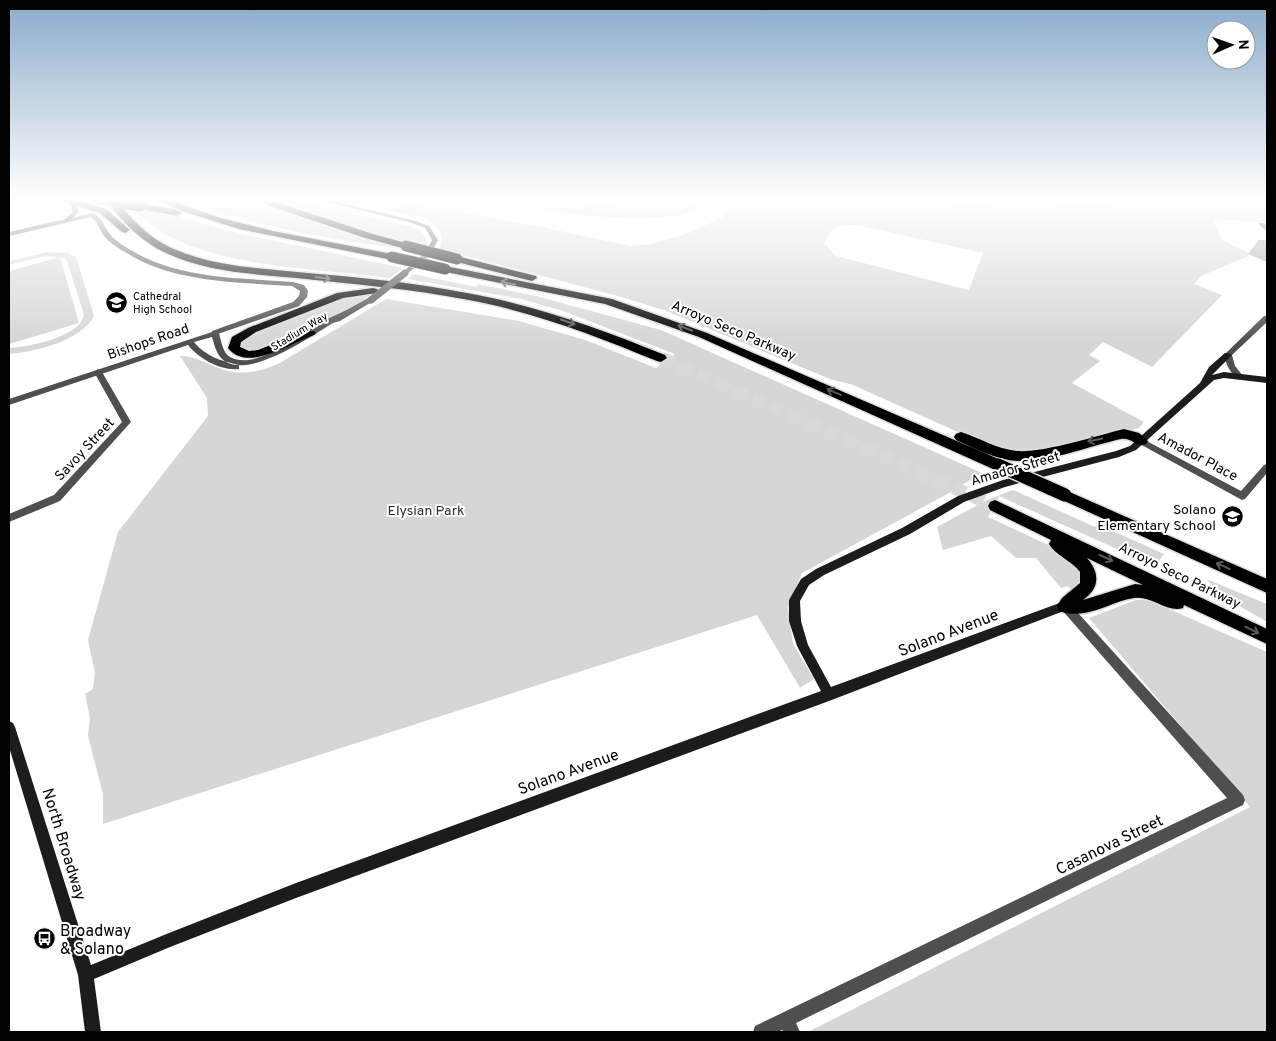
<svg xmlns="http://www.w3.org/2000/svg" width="1276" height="1041" font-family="Overpass,sans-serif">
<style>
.green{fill:#d6d6d6;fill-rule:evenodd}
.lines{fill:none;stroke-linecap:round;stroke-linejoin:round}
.motorway-tunnel{stroke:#d9d9d9;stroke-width:13;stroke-dasharray:13 7;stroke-linecap:butt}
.motorway-casing{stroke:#dbdbdb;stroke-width:3}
.minor{fill:#4f4f4f;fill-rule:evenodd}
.tertiary{fill:#4f4f4f;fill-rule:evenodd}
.secondary{fill:#1c1c1c;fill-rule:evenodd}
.motorway{fill:#000;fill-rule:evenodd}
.motorway-bridge-far1-casing{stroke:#dbdbdb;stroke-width:12;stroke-linecap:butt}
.motorway-bridge-casing{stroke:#dbdbdb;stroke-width:16;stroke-linecap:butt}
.tertiary-bridge{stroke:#4f4f4f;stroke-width:7}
.motorway-bridge-far1{stroke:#000;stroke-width:11}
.motorway-bridge{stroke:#000;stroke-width:13}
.wall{fill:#a4a4a4}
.building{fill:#bfbfbf;stroke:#868686}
.oneway{stroke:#595959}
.labels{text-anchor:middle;stroke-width:4;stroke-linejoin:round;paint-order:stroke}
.far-poi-label{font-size:11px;fill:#000;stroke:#fff;text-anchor:start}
.far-street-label{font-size:11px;fill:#000;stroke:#fff}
.street-label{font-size:14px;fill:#000;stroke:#fff}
.poi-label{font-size:14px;fill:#000;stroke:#fff;text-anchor:end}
.park-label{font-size:14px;fill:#2d2d2d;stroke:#fff}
.near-street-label{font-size:16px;fill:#000;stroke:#fff}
.near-poi-label{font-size:16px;fill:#000;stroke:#fff;text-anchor:start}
</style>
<rect width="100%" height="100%" fill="#fff"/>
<!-- green -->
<path class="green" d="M179 198H257L271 207 402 249C327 238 249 227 179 198Z
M271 198H295L309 204 409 226C421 231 427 233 427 247 376 239 326 218 277 202Z
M336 198H391L420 205 542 227 630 246 651 244 682 235 722 218 739 198H921L966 202 995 200 997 198H1048L1071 203 1139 209H1267V222L1213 219 1221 239 1248 253V256L1201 276 1194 284 1222 295 1152 367 1103 342 1089 355 1100 361 1072 383 1144 422 1139 428 1040 452H1012L987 445 853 385 830 379 664 310 618 296 440 249C444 235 440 228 429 219ZM843 225H857L983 253 969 290 836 256 824 243 831 231Z
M463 198C497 198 532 196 567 198 609 201 652 224 694 204L697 206V208L679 216 638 218 588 216Z
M128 207 166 214 242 234 403 268 390 278C326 270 236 267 179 241 160 233 144 220 128 207Z
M47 252 68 253 76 257 94 316C81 341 34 352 9 354V348C28 347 80 337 84 315L67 261 64 258 45 256 9 265V261Z
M60 257 79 323 9 344V271Z
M413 274 476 287 478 284 536 296 661 330 982 473 949 493 802 573 788 608 793 644 814 679 800 688 757 615 103 824V794L88 736 90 718 85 694 93 689 95 673 88 640 118 532 208 416 207 398 180 356C194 356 204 362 216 367 237 377 260 372 280 363L386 299 519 321 585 340 656 368 675 354 563 311 521 299 408 279Z
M371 294 359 304 258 351H246L241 345 245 339 256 334C289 320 336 294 371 294Z
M1013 490 1095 527 1097 524 1164 554 1155 566 999 496 988 517 1057 549 1083 571V586L1073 591 1068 586 1061 588 1036 558H1016L991 536 943 550 937 527 987 500Z
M1206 579 1267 604V622L1224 597Z
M1136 600H1146L1155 603 1267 652V1032H808L1250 807 1089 618Z"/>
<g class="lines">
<!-- motorway-tunnel -->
<path class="motorway-tunnel" d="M661 358 995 506"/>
<defs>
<path id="motorway" d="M106 198H115C130 218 150 239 174 249 213 266 256 268 297 272 354 277 411 282 467 293 535 305 601 329 665 355L667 358 661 362 657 361C596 336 534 312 469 300 412 289 354 284 296 278 253 274 206 272 166 253 142 242 119 220 106 198Z
M152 198H165L217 217 273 231 392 254 397 257 392 260 239 229 182 211Z
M258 198H269L273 201 373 234 410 244 411 246 406 249 365 238 267 205Z
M73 199 106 209 130 230 125 233 122 232 100 213 70 204 68 202Z
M140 203 177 210 182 213 177 216 137 208 135 206Z
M457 256 536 276 537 278 532 281 453 261 452 259 453 257Z
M445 266 612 299 707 333 1003 461 1005 465 1003 469H993L699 337 605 304 441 271 440 269Z
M373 288 377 289 378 291 377 293 343 298 256 332 241 342 240 347 249 351 258 350 306 331H314L316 333 314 335C291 343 247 373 228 348L232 337 248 328 337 293Z
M1124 429 1139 433 1148 441 1146 444C1136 447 1131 437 1121 439 1089 446 1051 462 1018 461 996 460 976 449 956 440L954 437 956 434 961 432C980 438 996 449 1017 451 1043 453 1096 436 1124 429Z
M1065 490 1267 579V593L1060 499 1058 495 1060 491Z
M995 500 1267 629V644L1184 605 1183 608C1167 613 1151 595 1134 598 1108 602 1087 621 1059 611L1057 606 1062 598 1080 583V572C1072 561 1055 555 1049 544L1051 540 990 510 988 506 990 502ZM1087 558 1143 585 1135 584 1083 600C1100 588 1100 573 1087 558Z"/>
</defs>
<!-- motorway casing -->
<use href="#motorway" class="motorway-casing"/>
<!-- minor -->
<path class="minor" d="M92 213C102 217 103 225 109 233 115 241 127 248 136 253 183 279 241 278 293 282L304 285 308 291 307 297 299 306 215 335H212V331L293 302 299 296 300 291 292 286C237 282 173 283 125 252 118 248 109 242 104 236 99 229 98 222 91 217L9 236V232Z
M1259 223H1263L1267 226V231L1259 225Z
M1264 316H1267V322L1232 355 1235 366 1243 376 1239 379C1230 374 1226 364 1224 355Z
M98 369 102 372 131 422 60 501 9 522V514L54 495 122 422 94 372Z
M1141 438 1241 491 1264 465 1267 464V473L1245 499 1242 500 1138 443 1136 441Z
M1065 601 1069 603 1243 795 1245 800 1243 805 796 1023 800 1032H784L782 1030 778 1032H753L755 1026 1227 798 1061 609 1059 606 1061 603Z"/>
<!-- tertiary -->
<path class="tertiary" d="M311 198H321L416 221 429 226 438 240 430 255 407 274H403V272L425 253 432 240 425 228 412 223Z
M368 298H371L375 300 340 321 333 323C311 336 245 383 221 358 216 352 214 344 212 337L194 342C206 357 222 361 239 365V369C221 371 199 359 188 345L9 405V399L215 331 219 333C221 341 223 353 230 357 259 372 302 330 327 319 341 313 355 306 368 298Z"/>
<!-- secondary -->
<path class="secondary" d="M54 198H64L75 201 79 212 69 221H65V219L73 212 70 203Z
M1225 353H1228L1232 355 1212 375 1224 372 1267 377V383L1224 378 1214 380 1136 450 1119 457 1005 487 964 502 910 534 824 575 809 585 800 601 801 621 808 645 831 687 1065 601 1069 603 1071 606 1069 609 829 701 296 898 170 947 94 979 101 1032H85L78 975 9 747V721L13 723 15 727 91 965 169 933 296 883 821 691 797 646 789 621V600L801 579 816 569 902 528 958 496 1003 480 1116 451 1130 446 1200 383 1209 367Z"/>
<!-- motorway -->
<use href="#motorway" class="motorway"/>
<defs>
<path id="motorway-bridge-far1" d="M97 198 140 206
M406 246 457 259
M392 257 445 269"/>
<path id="motorway-bridge" d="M998 465 1065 495"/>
</defs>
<!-- motorway-bridge-far1 casing -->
<use href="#motorway-bridge-far1" class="motorway-bridge-far1-casing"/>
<!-- motorway-bridge casing -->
<use href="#motorway-bridge" class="motorway-bridge-casing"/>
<!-- tertiary-bridge -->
<path class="tertiary-bridge" d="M371 300 405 273"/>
<!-- motorway-bridge-far1 -->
<use href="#motorway-bridge-far1" class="motorway-bridge-far1"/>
<!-- motorway-bridge -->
<use href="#motorway-bridge" class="motorway-bridge"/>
</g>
<!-- wall -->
<path class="wall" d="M1267 240V262L1248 254 1258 241Z"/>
<!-- building -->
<path class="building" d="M1267 240V244L1258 241Z"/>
<!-- one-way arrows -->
<defs><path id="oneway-shaft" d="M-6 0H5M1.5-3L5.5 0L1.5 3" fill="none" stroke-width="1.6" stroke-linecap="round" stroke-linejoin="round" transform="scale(1.25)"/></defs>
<g class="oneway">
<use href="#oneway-shaft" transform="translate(323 278) rotate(7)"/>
<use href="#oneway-shaft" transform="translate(508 283) rotate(-169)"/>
<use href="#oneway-shaft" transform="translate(568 322) rotate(19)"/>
<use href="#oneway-shaft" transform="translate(685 328) rotate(-159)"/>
<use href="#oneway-shaft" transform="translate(834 392) rotate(-157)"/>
<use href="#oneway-shaft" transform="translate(1095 440) rotate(168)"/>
<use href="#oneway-shaft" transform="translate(1106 558) rotate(26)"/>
<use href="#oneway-shaft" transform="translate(1223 566) rotate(-156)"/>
<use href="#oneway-shaft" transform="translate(1252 630) rotate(26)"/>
</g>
<!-- sky -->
<linearGradient id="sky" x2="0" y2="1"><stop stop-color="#8aabca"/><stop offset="0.58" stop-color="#fff"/><stop offset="1" stop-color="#fff" stop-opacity="0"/></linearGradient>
<rect width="1276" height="344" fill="url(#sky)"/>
<!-- icons -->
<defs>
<symbol id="school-disc" viewBox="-11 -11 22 22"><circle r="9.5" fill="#000" stroke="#fff"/><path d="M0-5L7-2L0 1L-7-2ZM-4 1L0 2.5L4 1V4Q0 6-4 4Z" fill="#fff"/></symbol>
<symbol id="bus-disc" viewBox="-11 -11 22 22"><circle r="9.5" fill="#000" stroke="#fff"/><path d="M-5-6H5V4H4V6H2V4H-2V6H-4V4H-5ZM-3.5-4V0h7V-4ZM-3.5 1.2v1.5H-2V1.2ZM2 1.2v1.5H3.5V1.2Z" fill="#fff"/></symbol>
</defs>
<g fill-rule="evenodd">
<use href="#school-disc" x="104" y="290" width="25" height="25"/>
<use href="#school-disc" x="1220" y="504" width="25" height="25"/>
<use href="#bus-disc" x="32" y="926" width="25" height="25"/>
</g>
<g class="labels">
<!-- far-poi labels -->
<g class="far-poi-label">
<text x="133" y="300">Cathedral<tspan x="133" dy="13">High School</tspan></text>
</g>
<!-- far-street labels -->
<g class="far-street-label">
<text transform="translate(299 331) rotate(-31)" y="4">Stadium Way</text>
</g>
<!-- street labels -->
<g class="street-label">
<text transform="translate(734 330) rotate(23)" y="5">Arroyo Seco Parkway</text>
<text transform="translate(148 341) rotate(-19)" y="5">Bishops Road</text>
<text transform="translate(84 449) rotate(-47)" y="5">Savoy Street</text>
<text transform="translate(1198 456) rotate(28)" y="5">Amador Place</text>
<text transform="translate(1015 468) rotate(-16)" y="5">Amador Street</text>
<text transform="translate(1180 575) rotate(26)" y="5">Arroyo Seco Parkway</text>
</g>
<!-- poi labels -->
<g class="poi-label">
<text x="1216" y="514">Solano<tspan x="1216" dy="16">Elementary School</tspan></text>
</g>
<!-- park labels -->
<g class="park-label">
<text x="426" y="515">Elysian Park</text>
</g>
<!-- near-street labels -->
<g class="near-street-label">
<text transform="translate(948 632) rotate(-21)" y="6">Solano Avenue</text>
<text transform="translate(568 771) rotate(-20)" y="6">Solano Avenue</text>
<text transform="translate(65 844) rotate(73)" y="6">North Broadway</text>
<text transform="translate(1109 844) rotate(-26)" y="6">Casanova Street</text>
</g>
<!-- near-poi labels -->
<g class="near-poi-label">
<text x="60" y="936">Broadway<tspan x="60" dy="18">&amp; Solano</tspan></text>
</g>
</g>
<!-- border -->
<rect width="1276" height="1041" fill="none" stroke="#000000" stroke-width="20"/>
<!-- north arrow -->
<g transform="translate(1231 45) rotate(88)"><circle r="24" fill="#ffffff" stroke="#999999"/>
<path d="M0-4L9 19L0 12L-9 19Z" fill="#000000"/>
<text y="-8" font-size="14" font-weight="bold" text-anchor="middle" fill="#000000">N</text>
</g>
</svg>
